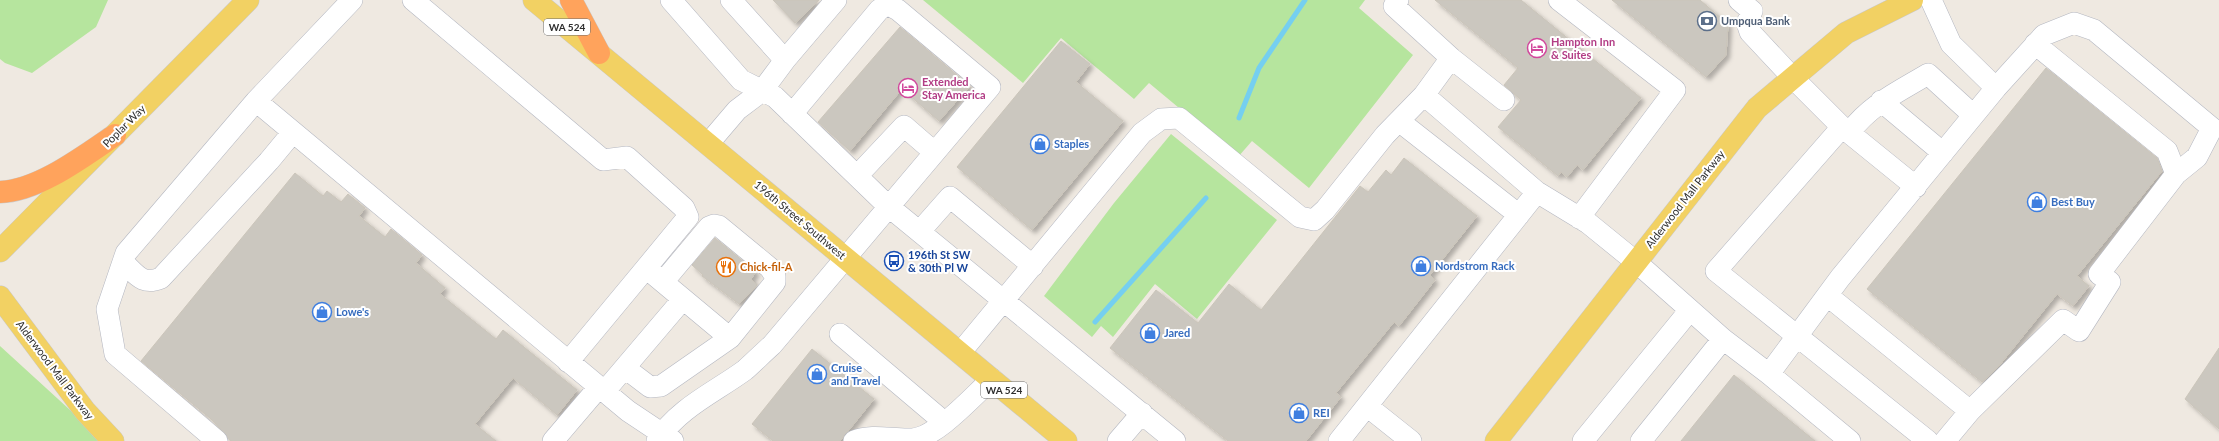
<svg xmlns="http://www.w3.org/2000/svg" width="2219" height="441" font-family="Lato,sans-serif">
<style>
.green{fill:#b6e59e}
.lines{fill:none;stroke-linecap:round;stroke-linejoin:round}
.stream{stroke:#75cff0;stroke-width:5}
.building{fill:#cbc7bf;stroke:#cbc5ba;filter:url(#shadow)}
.minor-casing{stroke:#b4b7c1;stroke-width:22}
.major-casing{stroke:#c9c9c9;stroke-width:23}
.highway-casing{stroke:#c9c9c9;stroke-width:23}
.minor{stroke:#fff;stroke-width:21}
.major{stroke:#f2d163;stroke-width:22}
.highway{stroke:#ffa35c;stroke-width:22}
.labels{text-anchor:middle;stroke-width:4;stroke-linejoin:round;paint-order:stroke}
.shield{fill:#fff;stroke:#6d6d6d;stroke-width:1}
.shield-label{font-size:10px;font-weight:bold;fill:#2e2e2e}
.service-label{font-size:11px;font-weight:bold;fill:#4e5e75;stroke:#fff;text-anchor:start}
.hotel-label{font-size:11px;font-weight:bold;fill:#b23c85;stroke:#fff;text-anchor:start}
.street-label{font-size:11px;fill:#2e2e2e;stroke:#fff}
.shop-label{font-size:11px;font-weight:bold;fill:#366cbe;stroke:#fff;text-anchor:start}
.transit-label{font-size:11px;font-weight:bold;fill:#164399;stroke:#fff;text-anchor:start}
.food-label{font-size:11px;font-weight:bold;fill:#c56008;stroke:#fff;text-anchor:start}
</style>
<defs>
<filter id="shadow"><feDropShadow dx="3.5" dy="3.5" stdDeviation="2" flood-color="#0004"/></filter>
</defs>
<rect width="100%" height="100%" fill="#efe9e1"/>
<!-- green -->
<path class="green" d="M0 0H108L96 27 32 73 5 63 0 59Z
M923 0H1365L1359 8 1413 55 1309 188 1252 141 1238 157 1149 83 1134 99 1061 38 1023 83Z
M1171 134 1277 220 1197 319 1155 284 1113 337 1101 326 1092 337 1044 296 1114 203Z
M0 346 104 441H0Z"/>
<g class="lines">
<!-- stream -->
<path class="stream" d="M1239 118 1259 68 1305 0
M1095 322 1206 198"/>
</g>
<!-- building -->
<path class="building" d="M773 0H819L795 23Z
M1435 0H1521L1641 98 1583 170 1577 165 1567 177 1561 172 1558 176 1498 127 1521 100 1504 85 1518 68Z
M1612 0H1700L1728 24 1726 55 1706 77Z
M900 27 970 86 939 121 902 89 850 151 818 122Z
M1061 41 1090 64 1076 82 1123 121 1032 230 957 167Z
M2046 68 2157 158 2162 171 2077 276 2089 286 2073 306 2057 294 1998 367 1982 382 1867 289Z
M1404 158 1477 216 1430 275 1435 280 1399 326 1394 322 1336 393 1341 397 1306 441H1228L1110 348 1156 290 1198 323 1229 284 1261 310 1360 186 1368 192 1386 170 1391 175Z
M295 173 323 196 327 191 341 202 348 194 365 208 359 216 385 237 391 229 422 255 416 263 445 288 440 294 496 339 503 330 577 390 557 415 513 378 475 424 496 441H231L211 419 141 361Z
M715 238 756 272 751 279 757 285 739 304 702 276 703 275 692 265Z
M2219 348V429L2185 399Z
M812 349 874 399 840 441H773L752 424Z
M1734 375 1815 441H1681Z"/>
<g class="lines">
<defs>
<path id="minor" d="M413 0 603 160 627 157 684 208 688 217 646 268
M671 0 741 80 775 97 888 206 1175 441
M1559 0 1675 90 1579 218
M1739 0 1752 11 1747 23 1750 32 1792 77 1842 127 1716 271 1928 441
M1931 0 1951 44 1996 88
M2035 44 2167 151 2176 174
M1451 58 1504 100
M785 60 836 0
M1424 95 1537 192 1588 223 1636 262 1723 339 1769 374 1850 441
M256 101 628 411 673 441
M1881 101 1943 153
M1399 121 1519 215
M1842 127 1916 187
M1849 133C1871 104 1898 92 1928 74L1973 115
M708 144 737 110 762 91 785 60 731 0
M857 176 904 126 934 152
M920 231 950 197 1033 266
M123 262C136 274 142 286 161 278L269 161 293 132
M1828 296 1970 411
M840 334 944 422
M960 353 1142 133 1161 119 1179 118 1300 217 1314 220 1325 210 1385 135 1424 95 1451 58 1394 6 1398 0
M568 362 646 268 730 338
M625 368 650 387 661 386 730 338 775 282V276L770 268 719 226 714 225 709 227 663 282
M1769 374 1840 278 1996 88 2044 35 2074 23 2094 30 2212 128 2197 157 2176 174 2099 274 2110 282 2079 331 2063 320 1970 411 1945 441
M604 392 683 299
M1367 406 1411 441
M217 441 115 354 107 309 126 253 256 101 352 0
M553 441 599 387
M657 441C678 408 715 392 745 370 754 362 763 353 772 345L990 87 898 10 887 4 879 10 792 114
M854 441C873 434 892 440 912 439 936 438 973 396 992 379
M1118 441 1142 413
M1339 441 1537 192
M1583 441 1690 310
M1641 441 1723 339"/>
<path id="major" d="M534 0 1066 441
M0 251 248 0
M0 297 85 411 113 441
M1496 441 1757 108 1846 33 1912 0"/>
<path id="highway" d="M571 0 599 53
M0 192C38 191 84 156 115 135"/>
</defs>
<!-- minor casing -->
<use href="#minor" class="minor-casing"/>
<!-- major casing -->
<use href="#major" class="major-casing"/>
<!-- highway casing -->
<use href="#highway" class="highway-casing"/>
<!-- minor -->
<use href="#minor" class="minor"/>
<!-- major -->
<use href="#major" class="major"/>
<!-- highway -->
<use href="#highway" class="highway"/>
</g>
<!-- icons -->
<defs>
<symbol id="bank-ring" viewBox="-11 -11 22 22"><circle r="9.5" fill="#fff" stroke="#5c6f8a" stroke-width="1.5"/><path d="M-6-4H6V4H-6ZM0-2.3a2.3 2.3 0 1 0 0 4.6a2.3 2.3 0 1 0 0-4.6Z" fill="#5c6f8a"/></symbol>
<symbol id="hotel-ring" viewBox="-11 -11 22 22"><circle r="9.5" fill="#fff" stroke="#d1479c" stroke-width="1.5"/><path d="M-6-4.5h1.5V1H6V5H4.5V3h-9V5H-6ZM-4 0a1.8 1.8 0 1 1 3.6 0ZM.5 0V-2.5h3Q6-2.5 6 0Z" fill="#d1479c"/></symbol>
<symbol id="shop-ring" viewBox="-11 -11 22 22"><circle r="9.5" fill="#fff" stroke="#3f7fe0" stroke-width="1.5"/><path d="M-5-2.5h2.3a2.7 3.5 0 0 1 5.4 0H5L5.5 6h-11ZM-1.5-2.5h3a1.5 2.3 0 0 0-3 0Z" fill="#3f7fe0"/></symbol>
<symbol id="bus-ring" viewBox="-11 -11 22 22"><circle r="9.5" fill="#fff" stroke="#1a4fb4" stroke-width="1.5"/><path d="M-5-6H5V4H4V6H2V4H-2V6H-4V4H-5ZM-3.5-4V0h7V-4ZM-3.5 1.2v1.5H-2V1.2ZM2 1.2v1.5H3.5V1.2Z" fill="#1a4fb4"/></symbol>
<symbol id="restaurant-ring" viewBox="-11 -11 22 22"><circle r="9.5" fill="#fff" stroke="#e8710a" stroke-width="1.5"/><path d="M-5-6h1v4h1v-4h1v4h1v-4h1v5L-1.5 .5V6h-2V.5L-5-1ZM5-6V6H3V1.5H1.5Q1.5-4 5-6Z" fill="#e8710a"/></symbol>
</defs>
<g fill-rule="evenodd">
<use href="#bank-ring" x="1696" y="10" width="22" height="22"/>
<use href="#hotel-ring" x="1526" y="37" width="22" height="22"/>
<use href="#hotel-ring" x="897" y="77" width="22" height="22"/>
<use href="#shop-ring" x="1029" y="133" width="22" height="22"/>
<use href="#shop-ring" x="2026" y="191" width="22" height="22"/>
<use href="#bus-ring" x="883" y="250" width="22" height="22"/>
<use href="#shop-ring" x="1410" y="255" width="22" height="22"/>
<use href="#restaurant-ring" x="715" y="256" width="22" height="22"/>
<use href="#shop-ring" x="311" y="301" width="22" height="22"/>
<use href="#shop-ring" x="1139" y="322" width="22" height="22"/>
<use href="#shop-ring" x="806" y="363" width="22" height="22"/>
<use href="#shop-ring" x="1288" y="402" width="22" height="22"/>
</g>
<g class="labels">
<!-- shield labels -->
<g class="shield">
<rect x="544" y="19" width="46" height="16" rx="3"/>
<rect x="981" y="382" width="46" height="16" rx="3"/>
</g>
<g class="shield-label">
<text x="567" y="31">WA 524</text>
<text x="1004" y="394">WA 524</text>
</g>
<!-- service labels -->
<g class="service-label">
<text x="1721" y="25">Umpqua Bank</text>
</g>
<!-- hotel labels -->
<g class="hotel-label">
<text x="1551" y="46">Hampton Inn<tspan x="1551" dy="13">&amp; Suites</tspan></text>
<text x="922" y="86">Extended<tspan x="922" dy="13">Stay America</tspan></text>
</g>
<!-- street labels -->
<g class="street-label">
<text transform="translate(124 126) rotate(-45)" y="4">Poplar Way</text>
<text transform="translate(1685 199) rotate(-52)" y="4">Alderwood Mall Parkway</text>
<text transform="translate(800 220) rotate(40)" y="4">196th Street Southwest</text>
<text transform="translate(55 370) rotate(53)" y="4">Alderwood Mall Parkway</text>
</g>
<!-- shop labels -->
<g class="shop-label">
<text x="1054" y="148">Staples</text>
<text x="2051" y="206">Best Buy</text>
<text x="1435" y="270">Nordstrom Rack</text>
<text x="336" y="316">Lowe's</text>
<text x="1164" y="337">Jared</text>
<text x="831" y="372">Cruise<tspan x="831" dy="13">and Travel</tspan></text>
<text x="1313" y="417">REI</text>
</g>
<!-- transit labels -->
<g class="transit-label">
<text x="908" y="259">196th St SW<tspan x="908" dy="13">&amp; 30th Pl W</tspan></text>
</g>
<!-- food labels -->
<g class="food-label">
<text x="740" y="271">Chick-fil-A</text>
</g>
</g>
</svg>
